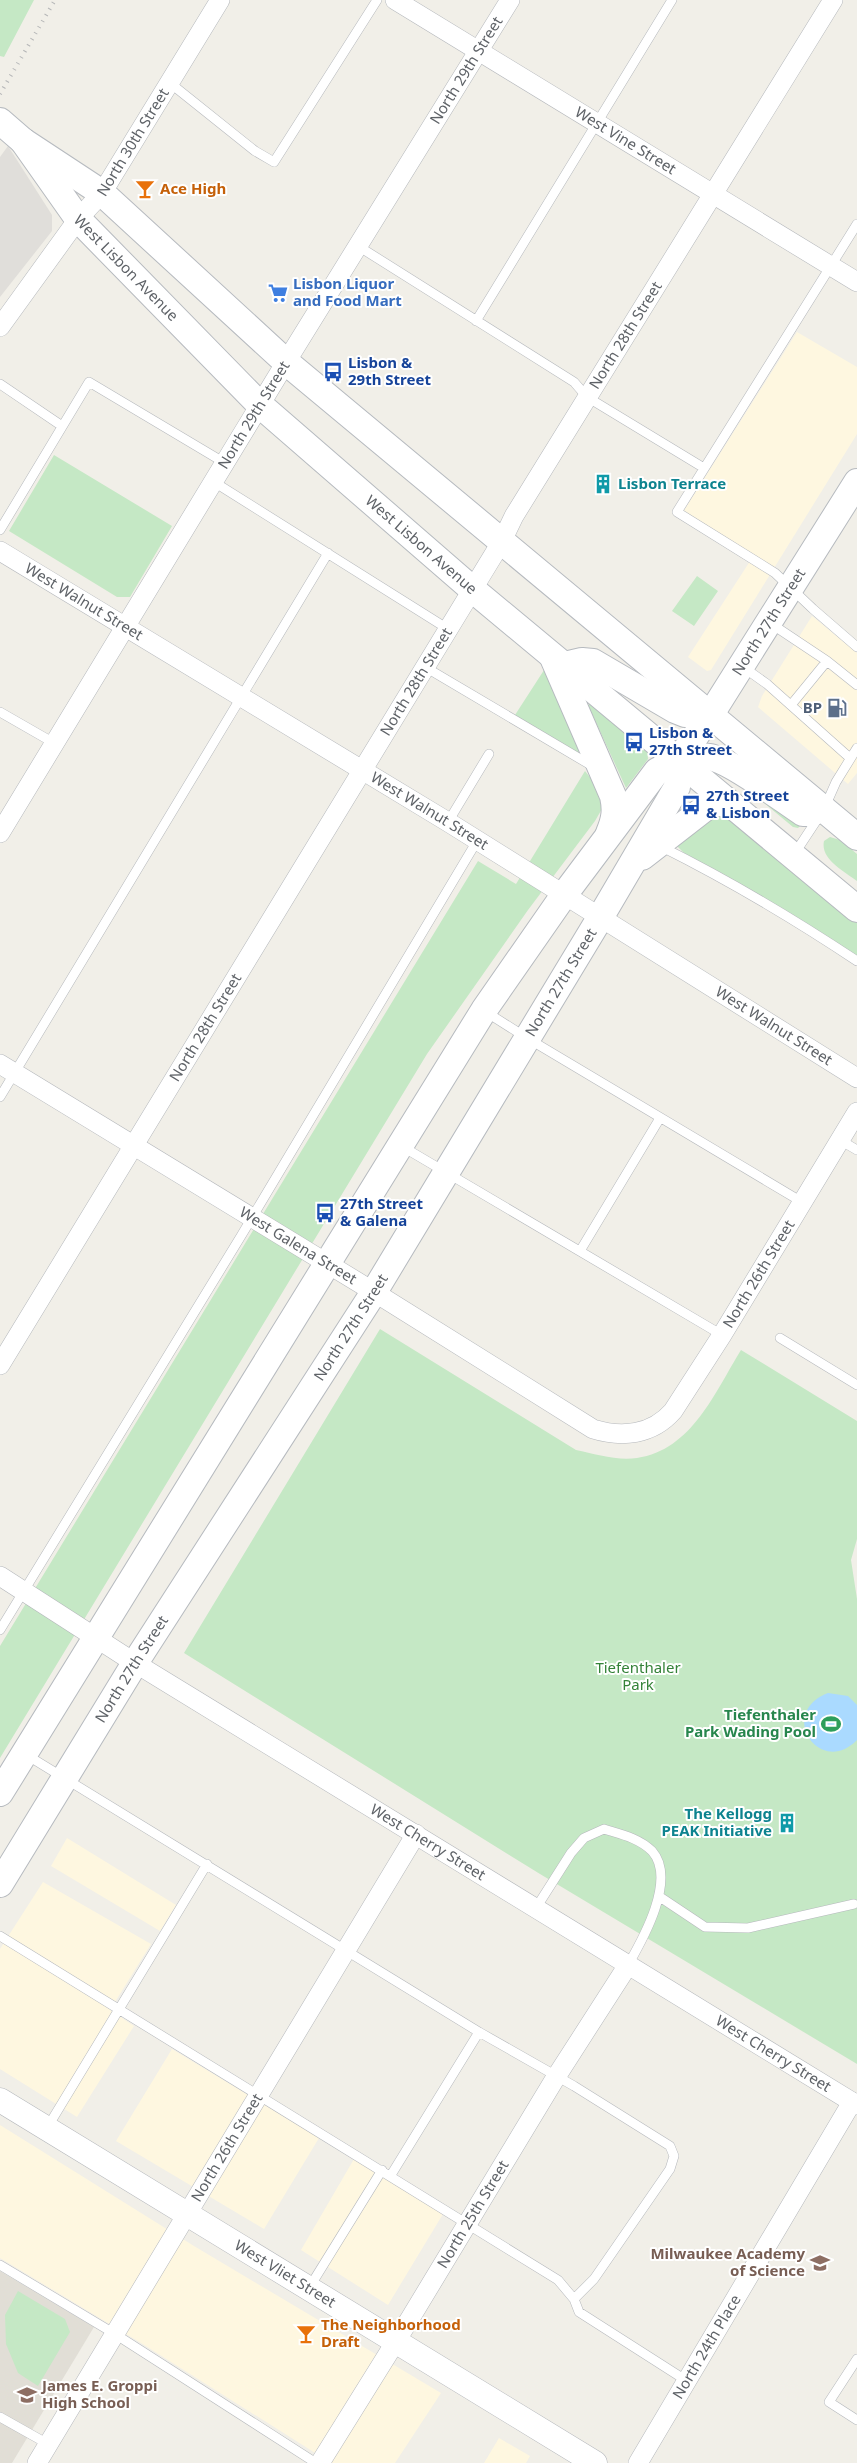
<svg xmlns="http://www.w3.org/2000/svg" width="857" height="2463" font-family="'Noto Sans',sans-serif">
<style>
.commercial{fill:#fef7e0}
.industrial{fill:#e0deda}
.education{fill:#e1ded6}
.green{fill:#c5e8c5}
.water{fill:#aadaff}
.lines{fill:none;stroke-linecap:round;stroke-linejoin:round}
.service-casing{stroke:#b5b8bc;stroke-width:10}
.minor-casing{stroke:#b5b8bc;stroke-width:20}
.tertiary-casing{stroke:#b5b8bc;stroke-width:25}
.secondary-casing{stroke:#b6babf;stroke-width:28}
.service{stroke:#fff;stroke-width:9}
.minor{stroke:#fff;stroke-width:19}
.tertiary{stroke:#fff;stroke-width:24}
.secondary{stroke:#fff;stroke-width:26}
.rail{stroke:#b6b7b8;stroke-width:4;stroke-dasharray:1 6;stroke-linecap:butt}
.labels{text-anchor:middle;stroke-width:4;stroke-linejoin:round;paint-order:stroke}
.street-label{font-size:15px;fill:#5f6368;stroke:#fff}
.food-label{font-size:15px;font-weight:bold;fill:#c56008;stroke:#fff;text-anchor:start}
.shop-label{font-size:15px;font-weight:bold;fill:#366cbe;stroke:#fff;text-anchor:start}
.transit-label{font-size:15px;font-weight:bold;fill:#164399;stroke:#fff;text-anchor:start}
.culture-label{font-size:15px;font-weight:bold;fill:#0d838f;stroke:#fff;text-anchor:start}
.service-label{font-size:15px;font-weight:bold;fill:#4e5e75;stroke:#fff;text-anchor:end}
.park-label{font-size:15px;fill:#348238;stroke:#fff}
.leisure-label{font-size:15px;font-weight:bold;fill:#27864d;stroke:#fff;text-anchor:end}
.education-label{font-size:15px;font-weight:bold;fill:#785e54;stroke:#fff;text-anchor:end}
</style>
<rect width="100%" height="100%" fill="#f1efe8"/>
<!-- commercial -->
<path class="commercial" d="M797 332 857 367V434L711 670 707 671 688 657 754 555 683 512Z
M812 616 857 653V773L848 784 758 707 762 696Z
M67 1838 176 1905 160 1931 51 1866Z
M43 1882 151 1944 110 2010 134 2026 77 2117 0 2069V1949Z
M172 2049 319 2138 264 2229 116 2141Z
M0 2125 194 2246 441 2393 395 2463H331L141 2343 0 2258Z
M354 2159 443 2214 388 2305 301 2250Z
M499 2438 530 2456 526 2463H484Z"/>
<!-- industrial -->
<path class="industrial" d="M8 146 52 215V231L0 297V157Z"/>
<!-- education -->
<path class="education" d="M0 2271 94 2327 12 2463H0Z"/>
<!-- green -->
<path class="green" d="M0 0H34L4 57 0 56Z
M54 455 172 526 130 597H117L9 531Z
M697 576 718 591 694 626 672 611Z
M546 667 589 756 580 754 515 715Z
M591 703 647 749 648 759 626 788 588 705Z
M585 771 593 781 603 807 595 821 528 910 427 1054 0 1758V1646L478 861 516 884Z
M741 784 801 825 798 828 793 827Z
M716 816 728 818 857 923V956L806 923 684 853 677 846Z
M830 837 840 840 857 854V881C844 871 820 859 824 841Z
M380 1329 576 1450C595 1454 617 1461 637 1458 692 1450 715 1392 741 1350L857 1421V1539L851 1560 857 1599V2064L540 1874 184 1653Z
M18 2291 65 2319 70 2332 38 2386 18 2373 6 2344 5 2315Z"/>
<!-- water -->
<path class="water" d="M828 1693 848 1696 857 1705V1740C820 1778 776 1713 828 1693Z"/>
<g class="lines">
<defs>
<path id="service" d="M170 83 255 151 274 162 377 0
M857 224 677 512 775 573 813 609 857 647
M358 246 574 382 587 397 704 468
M476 321 672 0
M0 384 62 426
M214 482 448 629
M0 530 89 382 225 463
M770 623 827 661 857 685
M425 667 594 767
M743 667 767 684 850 758
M791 705 827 661
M0 712 54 743
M448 822 489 754
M660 846C728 880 794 919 857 961
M795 853 824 809 836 782 857 748
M486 1012 527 1038 802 1202
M0 1097 328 553
M840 1140 857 1150
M403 1147 722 1335
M580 1251 660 1118
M780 1338 857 1385
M0 1630 241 1236 477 841
M25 1754 479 2032 391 2175
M660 1897 705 1927 748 1928 854 1904
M536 1908 571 1853 584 1838 604 1829C620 1834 639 1838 652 1851 677 1879 643 1939 628 1965
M0 1936 558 2280 574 2299 579 2312 687 2381
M479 2032 574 2086 670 2146 674 2156 670 2169 594 2279 574 2299
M47 2128 207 1864
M0 2265 115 2334 316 2463
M309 2288 382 2170
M857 2359 829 2402 857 2420
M0 2417 48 2444"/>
<g id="minor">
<path id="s1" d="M395 0 857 282"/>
<path id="s2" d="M0 327 78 219 102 193 220 0"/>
<path id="s3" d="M0 551 448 822 857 1078"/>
<path id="s4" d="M0 833 286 362 510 0"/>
<path id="s5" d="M0 1064 374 1292 593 1429C622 1438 652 1435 673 1411L722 1335 857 1112"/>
<path id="s6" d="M0 1365 502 541 514 516 833 0"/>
<path id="s7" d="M0 1576 135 1663 857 2105"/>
<path id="s8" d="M37 2463 416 1834"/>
<path id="s9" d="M320 2463 411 2317 556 2077 628 1965"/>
<path id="s10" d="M638 2463 852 2102"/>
</g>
<g id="tertiary">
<path id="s11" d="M0 2100 595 2463"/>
</g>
<g id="secondary">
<path d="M0 121 23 141 102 193 286 362 857 837"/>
<path id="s12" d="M23 141 78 219 260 405 472 589 857 909"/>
<path d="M554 660 613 796C616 810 615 819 609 833"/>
<path d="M565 665 582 661 593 662 675 710 685 714H711"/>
<path d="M678 761C688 759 699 755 709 757 729 759 783 800 803 813H812L822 807"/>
<path d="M642 857 709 805 718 803 732 805"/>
<path id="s13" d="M0 1793 484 1010 564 895 657 771 678 761 711 714 857 482"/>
<path id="s14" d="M0 1884 135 1663 374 1292 600 918 677 787 678 761"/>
</g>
</defs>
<!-- service casing -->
<use href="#service" class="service-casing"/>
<!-- minor casing -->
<use href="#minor" class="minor-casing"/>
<!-- tertiary casing -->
<use href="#tertiary" class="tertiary-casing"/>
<!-- secondary casing -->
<use href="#secondary" class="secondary-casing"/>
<!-- service -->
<use href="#service" class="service"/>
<!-- minor -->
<use href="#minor" class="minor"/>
<!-- tertiary -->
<use href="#tertiary" class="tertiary"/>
<!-- secondary -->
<use href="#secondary" class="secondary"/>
<!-- rail -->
<path class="rail" d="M0 94 55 0"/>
</g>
<!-- icons -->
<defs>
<symbol id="bar-bare" viewBox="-9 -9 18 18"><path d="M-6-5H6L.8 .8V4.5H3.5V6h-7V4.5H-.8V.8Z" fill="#e8710a" stroke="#fff" stroke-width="2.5" paint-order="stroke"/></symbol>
<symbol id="supermarket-bare" viewBox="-9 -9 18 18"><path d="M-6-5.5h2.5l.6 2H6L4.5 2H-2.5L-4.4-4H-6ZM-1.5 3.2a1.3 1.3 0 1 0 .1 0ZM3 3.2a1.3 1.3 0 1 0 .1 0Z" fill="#3f7fe0" stroke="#fff" stroke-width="2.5" paint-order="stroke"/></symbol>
<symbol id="bus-bare" viewBox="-9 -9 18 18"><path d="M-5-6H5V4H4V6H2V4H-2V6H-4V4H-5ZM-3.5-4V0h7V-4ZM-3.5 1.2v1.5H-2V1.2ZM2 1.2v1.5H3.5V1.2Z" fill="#1a4fb4" stroke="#fff" stroke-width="2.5" paint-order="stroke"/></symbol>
<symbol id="building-bare" viewBox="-9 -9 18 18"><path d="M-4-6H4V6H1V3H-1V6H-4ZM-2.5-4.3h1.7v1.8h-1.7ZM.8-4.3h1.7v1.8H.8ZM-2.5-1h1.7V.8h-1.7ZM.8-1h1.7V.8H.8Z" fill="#0f9aa8" stroke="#fff" stroke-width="2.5" paint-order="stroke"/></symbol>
<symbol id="fuel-bare" viewBox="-9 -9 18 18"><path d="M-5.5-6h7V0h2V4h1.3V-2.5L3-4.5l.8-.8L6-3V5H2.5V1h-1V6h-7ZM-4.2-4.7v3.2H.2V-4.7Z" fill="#5c6f8a" stroke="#fff" stroke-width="2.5" paint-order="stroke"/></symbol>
<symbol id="stadium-bare" viewBox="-9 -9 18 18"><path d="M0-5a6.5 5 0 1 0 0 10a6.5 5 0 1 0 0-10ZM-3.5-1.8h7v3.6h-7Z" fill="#2e9e5b" stroke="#fff" stroke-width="2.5" paint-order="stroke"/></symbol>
<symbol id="school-bare" viewBox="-9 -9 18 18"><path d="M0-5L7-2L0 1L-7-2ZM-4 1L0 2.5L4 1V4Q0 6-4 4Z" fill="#8d6e63" stroke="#fff" stroke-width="2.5" paint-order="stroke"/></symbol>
</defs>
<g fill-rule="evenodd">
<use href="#bar-bare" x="131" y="175" width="28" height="28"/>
<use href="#supermarket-bare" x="264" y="279" width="28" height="28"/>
<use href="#bus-bare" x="319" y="358" width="28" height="28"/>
<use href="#building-bare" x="589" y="470" width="28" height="28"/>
<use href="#fuel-bare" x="823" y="694" width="28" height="28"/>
<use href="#bus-bare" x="620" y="728" width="28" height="28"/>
<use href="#bus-bare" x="677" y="791" width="28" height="28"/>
<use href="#bus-bare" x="311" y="1199" width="28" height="28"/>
<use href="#stadium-bare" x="817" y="1710" width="28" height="28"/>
<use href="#building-bare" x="773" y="1809" width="28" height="28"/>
<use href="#school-bare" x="806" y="2249" width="28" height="28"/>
<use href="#bar-bare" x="292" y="2320" width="28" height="28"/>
<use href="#school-bare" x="13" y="2381" width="28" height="28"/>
</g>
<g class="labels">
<!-- street labels -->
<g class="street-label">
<text dy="5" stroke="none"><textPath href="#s4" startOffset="894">North 29th Street</textPath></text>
<text dy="5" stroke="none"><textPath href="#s1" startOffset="270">West Vine Street</textPath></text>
<text dy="5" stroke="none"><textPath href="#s2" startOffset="228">North 30th Street</textPath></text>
<text dy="5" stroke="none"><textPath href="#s12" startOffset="164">West Lisbon Avenue</textPath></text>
<text dy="5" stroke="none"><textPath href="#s6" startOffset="1205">North 28th Street</textPath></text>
<text dy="5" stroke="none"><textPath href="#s4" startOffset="489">North 29th Street</textPath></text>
<text dy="5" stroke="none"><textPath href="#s12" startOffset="569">West Lisbon Avenue</textPath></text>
<text dy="5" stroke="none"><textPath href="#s3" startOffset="98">West Walnut Street</textPath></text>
<text dy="5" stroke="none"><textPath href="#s13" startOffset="1405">North 27th Street</textPath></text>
<text dy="5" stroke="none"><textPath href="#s6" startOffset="800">North 28th Street</textPath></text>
<text dy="5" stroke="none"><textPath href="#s3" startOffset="502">West Walnut Street</textPath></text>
<text dy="5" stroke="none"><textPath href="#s14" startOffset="1062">North 27th Street</textPath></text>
<text dy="5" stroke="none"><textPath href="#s3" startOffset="908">West Walnut Street</textPath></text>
<text dy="5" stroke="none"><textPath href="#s6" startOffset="395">North 28th Street</textPath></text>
<text dy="5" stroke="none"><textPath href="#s5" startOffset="349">West Galena Street</textPath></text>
<text dy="5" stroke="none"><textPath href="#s5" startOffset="945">North 26th Street</textPath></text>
<text dy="5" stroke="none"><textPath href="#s14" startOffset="658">North 27th Street</textPath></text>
<text dy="5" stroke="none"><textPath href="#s14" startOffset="252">North 27th Street</textPath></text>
<text dy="5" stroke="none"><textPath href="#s7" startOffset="504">West Cherry Street</textPath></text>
<text dy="5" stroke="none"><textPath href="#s7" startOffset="909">West Cherry Street</textPath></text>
<text dy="5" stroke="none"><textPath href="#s8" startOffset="368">North 26th Street</textPath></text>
<text dy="5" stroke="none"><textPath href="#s9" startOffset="292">North 25th Street</textPath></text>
<text dy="5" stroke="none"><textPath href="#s11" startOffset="334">West Vliet Street</textPath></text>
<text dy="5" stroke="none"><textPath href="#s10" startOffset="135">North 24th Place</textPath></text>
</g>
<!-- food labels -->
<g class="food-label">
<text x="160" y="194">Ace High</text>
<text x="321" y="2330">The Neighborhood<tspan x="321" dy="17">Draft</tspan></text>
</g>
<!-- shop labels -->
<g class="shop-label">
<text x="293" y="289">Lisbon Liquor<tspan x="293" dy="17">and Food Mart</tspan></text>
</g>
<!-- transit labels -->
<g class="transit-label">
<text x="348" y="368">Lisbon &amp;<tspan x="348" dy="17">29th Street</tspan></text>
<text x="649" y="738">Lisbon &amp;<tspan x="649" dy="17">27th Street</tspan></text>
<text x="706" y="801">27th Street<tspan x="706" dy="17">&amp; Lisbon</tspan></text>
<text x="340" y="1209">27th Street<tspan x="340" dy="17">&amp; Galena</tspan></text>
</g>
<!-- culture labels -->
<g class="culture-label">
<text x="618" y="489">Lisbon Terrace</text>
<text x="772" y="1819" text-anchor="end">The Kellogg<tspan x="772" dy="17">PEAK Initiative</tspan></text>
</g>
<!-- service labels -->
<g class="service-label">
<text x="822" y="713">BP</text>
</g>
<!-- park labels -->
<g class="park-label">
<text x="638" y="1673">Tiefenthaler<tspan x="638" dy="17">Park</tspan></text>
</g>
<!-- leisure labels -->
<g class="leisure-label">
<text x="816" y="1720">Tiefenthaler<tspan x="816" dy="17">Park Wading Pool</tspan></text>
</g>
<!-- education labels -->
<g class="education-label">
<text x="805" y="2259">Milwaukee Academy<tspan x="805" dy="17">of Science</tspan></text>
<text x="42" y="2391" text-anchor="start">James E. Groppi<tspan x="42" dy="17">High School</tspan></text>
</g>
</g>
</svg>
